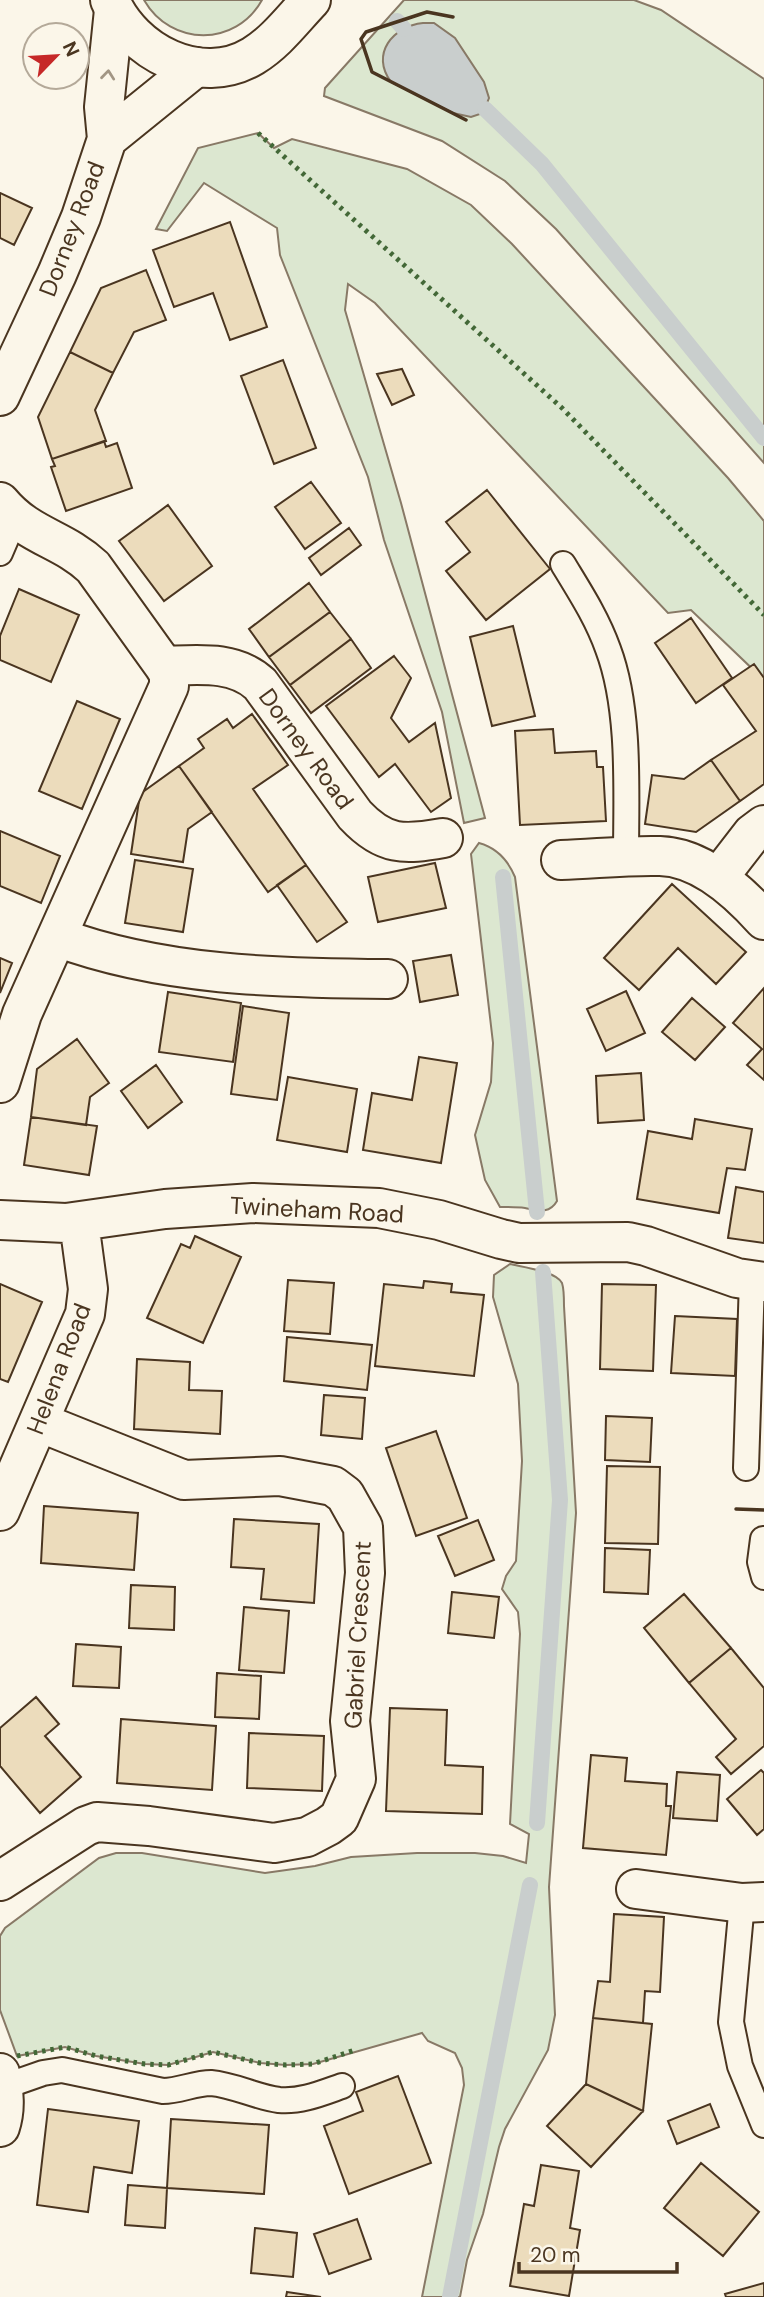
<svg xmlns="http://www.w3.org/2000/svg" width="764" height="2297" font-family="'DM Sans',sans-serif">
<style>
.green{fill:#dce7d0;stroke:#887966;stroke-width:2}
.water{fill:#c9cecd;stroke:#887966;stroke-width:2}
.lines{fill:none;stroke-linecap:round;stroke-linejoin:round}
.stream{stroke:#c9cecd;stroke-width:16}
.building{fill:#ecdcbc;stroke:#4a3520;stroke-width:2}
.service-casing{stroke:#4a3520;stroke-width:28}
.minor-casing{stroke:#4a3520;stroke-width:42}
.tertiary-casing{stroke:#4a3520;stroke-width:42}
.service{stroke:#fbf6e9;stroke-width:24}
.minor{stroke:#fbf6e9;stroke-width:38}
.tertiary{stroke:#fbf6e9;stroke-width:38}
.hedge{stroke:#436837;stroke-width:5;stroke-dasharray:3.5 5;stroke-linecap:butt}
.wall{stroke:#4a3520;stroke-width:3.5}
.oneway{stroke:#a29684}
.labels{text-anchor:middle;stroke-width:5;stroke-linejoin:round;paint-order:stroke}
.street-label{font-size:24px;fill:#4a3520;stroke:#fbf6e9}
</style>
<rect width="100%" height="100%" fill="#fbf6e9"/>
<!-- green -->
<path class="green" d="M144 0H262C236 47 171 47 144 0Z
M404 0H634L661 10 764 79V463L556 229 505 181 442 141 324 96 325 88Z
M258 133 274 148 292 139 407 169 471 205 512 244 728 478 764 521V680L691 610 668 613 375 303 348 284 345 310 401 503 485 818 464 823 442 712 384 540 368 477 280 255 277 228 204 183 167 231 156 229 198 148Z
M479 843C497 848 508 860 515 877L557 1201C549 1215 537 1210 525 1208 517 1207 508 1207 500 1207L485 1180 475 1135 491 1082 493 1043 471 854Z
M510 1264C522 1267 556 1271 562 1283 564 1289 564 1299 564 1306L576 1513 549 1887 555 2015 548 2050 505 2129 499 2147 483 2214 467 2260 460 2297H422L464 2085 462 2068 455 2053 428 2041 422 2033 313 2064 286 2065 260 2063 213 2052 168 2065 145 2064 96 2056 65 2047 17 2056 0 2010V1936L5 1928 99 1858 116 1853H142L265 1873 315 1866 351 1857 417 1853H475L503 1856 526 1863 529 1834 510 1824 520 1634 518 1612 502 1589 506 1576 516 1561 522 1461 518 1384 493 1297 494 1275Z"/>
<!-- water -->
<path class="water" d="M423 23H434L455 38 484 82 489 98 483 113 471 117 453 113 391 82C370 54 393 26 423 23Z"/>
<g class="lines">
<!-- stream -->
<path class="stream" d="M397 21 404 29
M485 109 542 164 764 438
M503 877 537 1212
M537 1823 560 1500 543 1272
M450 2297 530 1885"/>
</g>
<!-- building -->
<path class="building" d="M0 193 32 208 14 245 0 238Z
M230 222 267 327 230 340 213 293 174 307 153 250Z
M146 270 166 320 134 332 113 373 70 352 101 288Z
M70 352 113 373 95 410 106 441 52 459 38 417Z
M283 360 316 448 274 464 241 376Z
M402 369 414 395 392 405 377 374Z
M104 441 106 447 117 443 132 488 66 511 51 467 55 466 52 459Z
M311 482 341 523 305 549 275 507Z
M487 490 550 569 486 620 446 571 470 552 446 522Z
M168 505 212 566 164 601 119 541Z
M349 528 361 545 321 575 309 558Z
M309 583 330 612 269 657 249 629Z
M19 589 79 615 51 682 0 660V636Z
M330 612 351 639 290 685 269 657Z
M691 618 732 678 696 703 655 643Z
M513 626 535 716 492 726 470 637Z
M351 639 371 668 311 713 290 685Z
M394 656 411 678 391 718 409 742 435 723 451 798 431 812 395 764 379 777 326 706Z
M754 664 764 678V784L740 801 711 760 756 731 723 685Z
M77 701 120 719 82 809 39 791Z
M252 714 288 765 253 789 306 865 268 892 179 766 204 748 198 739 227 719 233 728Z
M553 729 555 753 596 751 597 767H603L606 821 520 825 515 731Z
M711 760 740 801 696 832 645 824 652 775 684 779Z
M179 766 212 812 188 829 183 862 131 854 140 794Z
M0 831 60 856 41 903 0 886Z
M135 860 193 869 183 932 125 923Z
M435 863 446 908 378 922 368 877Z
M306 865 347 922 317 942 277 885Z
M672 884 746 952 716 984 678 948 639 990 604 958Z
M451 955 458 995 420 1002 413 961Z
M0 958 12 963 0 993Z
M764 988V1080L747 1065 762 1049 733 1023Z
M626 991 645 1033 606 1051 587 1009Z
M168 992 241 1003 233 1062 159 1052Z
M692 998 725 1027 695 1060 662 1032Z
M243 1006 289 1013 277 1100 231 1094Z
M77 1039 109 1083 90 1097 86 1125 31 1117 37 1069Z
M419 1057 457 1063 441 1163 363 1150 372 1093 412 1100Z
M156 1065 182 1102 148 1128 121 1091Z
M641 1073 644 1120 598 1123 596 1076Z
M288 1077 357 1089 347 1152 277 1140Z
M31 1117 97 1126 89 1175 24 1165Z
M695 1119 752 1129 745 1170 727 1168 719 1213 637 1199 648 1131 692 1139Z
M736 1187 764 1192V1243L728 1238Z
M195 1236 241 1257 203 1343 147 1318 181 1244 190 1248Z
M288 1280 334 1283 330 1334 284 1331Z
M424 1281 452 1284 451 1292 484 1295 474 1376 375 1366 384 1284 423 1288Z
M0 1284 42 1302 8 1382 0 1379Z
M602 1284 656 1285 653 1371 600 1369Z
M675 1316 737 1319 735 1376 671 1373Z
M287 1337 372 1345 367 1390 284 1381Z
M137 1359 190 1362 189 1390 222 1391 220 1434 134 1429Z
M324 1395 365 1398 362 1439 321 1435Z
M606 1416 652 1418 650 1462 605 1460Z
M436 1431 467 1518 416 1536 386 1448Z
M607 1466 660 1467 658 1544 605 1543Z
M44 1506 138 1513 134 1570 41 1563Z
M234 1519 319 1524 314 1603 261 1599 264 1569 231 1567Z
M478 1520 494 1560 455 1576 438 1536Z
M605 1548 650 1550 648 1594 604 1592Z
M131 1585 175 1587 174 1630 129 1628Z
M452 1592 499 1597 494 1638 448 1633Z
M684 1594 731 1648 689 1683 644 1628Z
M244 1607 289 1611 284 1673 239 1670Z
M76 1644 121 1647 119 1688 73 1686Z
M731 1648 764 1688V1746L731 1774 716 1757 736 1739 689 1683Z
M217 1673 261 1676 259 1719 215 1717Z
M36 1697 59 1724 45 1736 81 1777 40 1813 0 1766V1728Z
M390 1708 447 1710 445 1765 483 1767 482 1814 386 1811Z
M121 1719 216 1726 212 1790 117 1783Z
M249 1733 324 1736 322 1791 247 1788Z
M591 1755 627 1758 625 1781 667 1784 666 1806H671L666 1855 583 1848Z
M761 1770 764 1773V1829L757 1835 727 1799Z
M677 1772 720 1775 717 1821 673 1818Z
M614 1914 664 1917 660 1992 645 1991 643 2023 593 2018 598 1981 610 1982Z
M593 2018 652 2024 643 2111 586 2084Z
M398 2076 431 2163 349 2194 324 2126 363 2111 356 2092Z
M586 2084 643 2111 591 2167 547 2126Z
M710 2104 719 2127 677 2144 668 2121Z
M48 2109 139 2121 132 2173 94 2167 88 2212 37 2205Z
M171 2119 269 2125 264 2194 167 2188Z
M701 2163 759 2212 723 2256 664 2208Z
M541 2165 579 2171 570 2228 580 2230 569 2296 510 2286 524 2204 534 2206Z
M128 2185 167 2188 165 2228 125 2225Z
M357 2219 371 2259 329 2274 314 2234Z
M255 2228 297 2233 293 2277 251 2273Z
M764 2283V2297H726L725 2294Z
M287 2292 321 2297H286Z"/>
<g class="lines">
<defs>
<path id="service" d="M0 553 15 518
M563 564C580 592 597 618 608 649 631 710 626 794 626 858
M746 1468 752 1280
M763 1539 760 1562 764 1577
M742 1903 731 2022 740 2066 764 2125
M3 2087 43 2073 62 2070 163 2091C179 2091 195 2083 211 2083 234 2085 256 2097 279 2100 301 2102 322 2093 342 2086"/>
<path id="minor" d="M107 139 196 67
M0 396 57 274 81 217 107 139 104 107 114 10
M0 502C29 537 62 538 93 567L164 666 169 674V686L22 1014 0 1083
M164 666C197 665 234 660 260 684L355 815C384 846 404 845 443 838
M561 860C594 859 627 855 660 856 701 857 738 891 764 920
M718 878 752 834 764 825
M57 937C162 976 277 978 388 979
M0 1220 66 1223 165 1209 253 1203 379 1208 439 1220 501 1239 519 1243 628 1242 646 1246 737 1278 764 1282
M0 1511 85 1314 88 1289 79 1222
M0 1881 86 1826 97 1822 149 1826 274 1843 307 1837 328 1826 339 1818 356 1779 350 1721 365 1573 363 1527 345 1495 333 1486 280 1476 184 1480 39 1422
M636 1889 742 1903 764 1902
M0 2073C4 2092 6 2109 0 2127"/>
<path id="tertiary" d="M110 0C132 52 200 88 253 56 276 42 292 20 311 0"/>
</defs>
<!-- service casing -->
<use href="#service" class="service-casing"/>
<!-- minor casing -->
<use href="#minor" class="minor-casing"/>
<!-- tertiary casing -->
<use href="#tertiary" class="tertiary-casing"/>
<!-- service -->
<use href="#service" class="service"/>
<!-- minor -->
<use href="#minor" class="minor"/>
<!-- tertiary -->
<use href="#tertiary" class="tertiary"/>
<!-- hedge -->
<path class="hedge" d="M258 133 562 408 764 615
M17 2056 65 2047 96 2056 145 2064 168 2065 213 2052 260 2063 286 2065 313 2064 355 2050"/>
<!-- wall -->
<path class="wall" d="M453 17 427 12 366 32 361 39 372 72 466 120
M736 1509 764 1510"/>
</g>
<!-- one-way arrows -->
<defs><path id="oneway-chevron" d="M-2-3.5L2.5 0L-2 3.5" fill="none" stroke-width="1.6" stroke-linecap="round" stroke-linejoin="round" transform="scale(1.75)"/></defs>
<use class="oneway" href="#oneway-chevron" transform="translate(108 75) rotate(-84)"/>
<g class="labels">
<!-- street labels -->
<g class="street-label">
<text transform="translate(72 229) rotate(-69)" y="8">Dorney Road</text>
<text transform="translate(306 749) rotate(54)" y="8">Dorney Road</text>
<text transform="translate(317 1210) rotate(3)" y="8">Twineham Road</text>
<text transform="translate(59 1369) rotate(-69)" y="8">Helena Road</text>
<text transform="translate(358 1635) rotate(-87)" y="8">Gabriel Crescent</text>
</g>
</g>
<!-- north arrow -->
<g transform="translate(56 56) rotate(65)"><circle r="33" fill="#fbf6e9" stroke="#b4a999" stroke-width="2"/>
<path d="M0-5L12 26L0 18L-12 26Z" fill="#c62828"/>
<text y="-10" font-size="19" font-weight="bold" text-anchor="middle" fill="#4a3520">N</text>
</g>
<!-- scale -->
<path d="M519 2262v10h158v-10" fill="none" stroke="#4a3520" stroke-width="3.5"/>
<text x="530" y="2262" font-size="21" fill="#4a3520" stroke="#fbf6e9" stroke-width="5" paint-order="stroke">20 m</text>
</svg>
